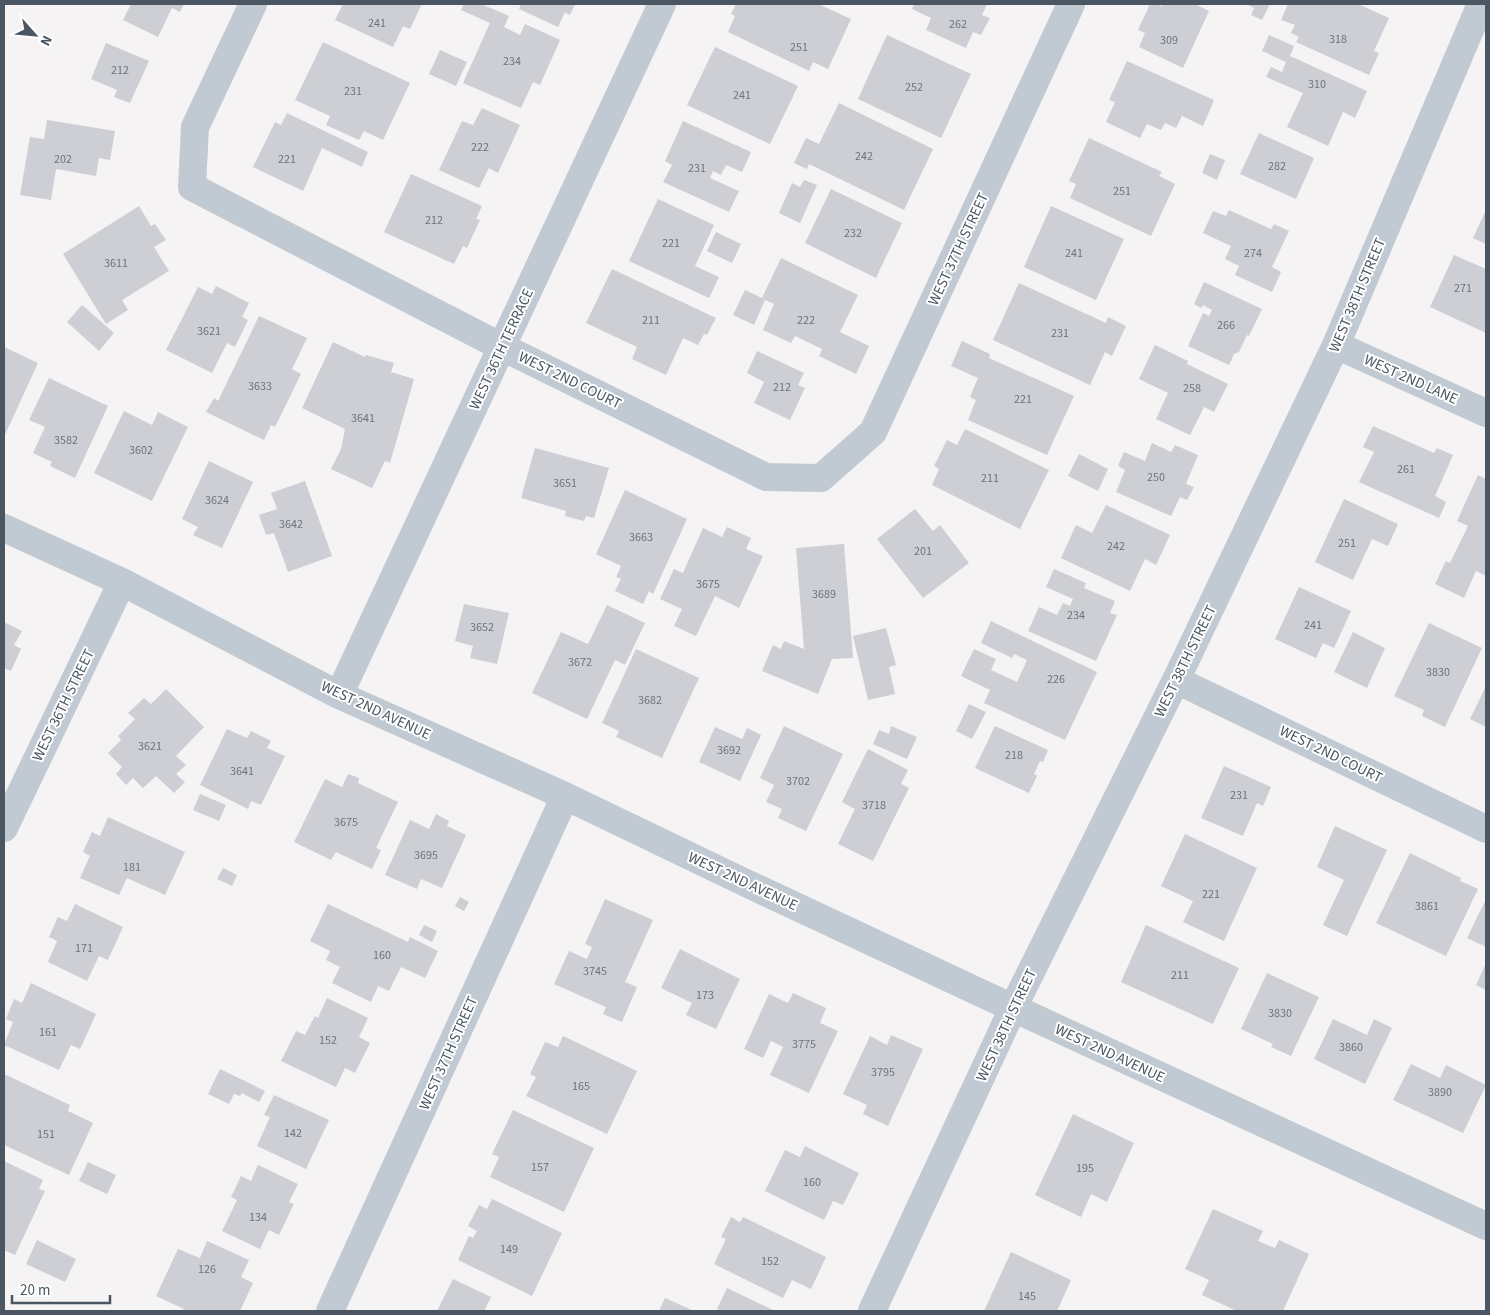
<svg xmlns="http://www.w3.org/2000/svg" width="1490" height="1315" font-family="'Source Sans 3',sans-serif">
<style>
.building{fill:#cdcfd5}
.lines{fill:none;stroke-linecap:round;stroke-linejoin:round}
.minor{stroke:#c1cad2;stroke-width:28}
.labels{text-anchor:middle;stroke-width:4;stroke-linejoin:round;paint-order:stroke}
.number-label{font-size:12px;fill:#6b747e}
.street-label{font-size:15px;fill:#4a5661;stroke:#fff}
</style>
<rect width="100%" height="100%" fill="#f5f3f3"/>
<!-- building -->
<path class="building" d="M131 4H184L180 12 172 8 158 37 123 20Z
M343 4H422L410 29 403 26 393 47 335 20Z
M464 4H481L509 16 504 27 520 35 525 24 560 40 540 85 533 82 521 108 463 83 490 23 461 10Z
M521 4H575L570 15 565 12 558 27 519 9Z
M736 4H818L851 19 828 69 813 62 809 71 728 32 735 16 731 14Z
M914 4H987L982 15 990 18 981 35 973 32 966 48 926 30 931 18 912 9Z
M1150 4H1156L1161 6 1163 4H1195L1209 11 1183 68 1139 47 1145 33 1138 30Z
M1246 4H1270L1262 20 1251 15 1254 8Z
M1288 4H1358L1389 18 1374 51 1379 53 1369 75 1296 42 1299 37 1291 33 1295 25 1281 20Z
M887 35 971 74 941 138 858 99Z
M1269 35 1294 46 1290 56 1367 91 1355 118 1343 112 1328 146 1287 127 1303 93 1266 77 1271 67 1282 72 1286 62 1262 51Z
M323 42 410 83 383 140 364 131 359 140 326 125 330 116 295 100Z
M106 43 149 61 130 103 114 97 117 90 91 79Z
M715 47 798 86 770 144 687 105Z
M440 50 467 62 456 86 429 74Z
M1127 61 1214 100 1203 126 1182 116 1176 128 1165 123 1161 130 1147 124 1140 138 1106 122 1115 102 1109 100Z
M839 103 933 149 904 210 809 164 807 169 794 163 806 138 819 144Z
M482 108 520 125 498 173 489 168 479 188 439 170 462 121 473 125Z
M287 113 368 152 362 167 322 148 303 191 253 167 275 122 281 125Z
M47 120 115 131 110 160 99 158 96 176 56 169 51 200 20 195 30 137 44 139Z
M683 121 751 152 742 172 726 165 721 175 713 171 710 178 739 191 729 212 663 182 672 165 665 161Z
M1259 133 1314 158 1296 199 1240 174Z
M1089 138 1162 172 1159 176 1175 184 1151 236 1070 198 1076 184 1069 181Z
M1210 154 1225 160 1217 180 1202 173Z
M411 174 482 206 476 219 480 220 467 248 463 246 454 264 384 232Z
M804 180 817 185 800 223 779 213 792 183 800 187Z
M831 189 902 223 876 278 805 243Z
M658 199 714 225 695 266 719 277 709 298 629 261Z
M139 206 151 226 155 224 166 240 154 247 169 271 122 300 128 310 106 324 63 254Z
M1051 206 1124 239 1096 300 1024 267Z
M1229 210 1271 229 1274 224 1289 231 1272 267 1281 272 1272 292 1235 275 1239 266 1225 259 1231 246 1203 233 1213 211 1226 216Z
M1486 210V244L1473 238Z
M716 232 741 244 732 263 707 251Z
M1454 255 1486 269V333L1430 307Z
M781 258 858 295 840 332 869 346 856 374 819 356 822 349 795 336 791 343 763 330 774 304 765 300 754 325 733 315 745 290 762 298Z
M612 269 716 318 707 335 704 334 698 345 683 338 666 375 632 359 637 347 586 323Z
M1204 282 1262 309 1249 336 1247 335 1239 352 1234 354 1229 365 1188 346 1203 313 1209 316 1212 310 1203 305 1201 308 1194 304Z
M1019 283 1106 323 1108 317 1126 326 1112 356 1105 352 1090 385 993 340Z
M216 286 249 303 242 317 248 320 235 347 227 343 212 373 166 350 198 287 212 294Z
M82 305 114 333 99 351 67 322Z
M259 316 307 338 292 369 301 374 275 427 271 425 264 440 206 412 214 398 218 401Z
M962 341 990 354 989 358 1074 396 1047 455 968 420 976 400 970 397 978 378 951 366Z
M333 342 365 357 366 355 394 363 391 372 414 379 390 463 385 461 372 488 331 469 341 449 345 429 302 408Z
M1155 345 1188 361 1187 364 1228 384 1214 412 1204 407 1190 435 1156 419 1168 393 1139 379Z
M4 347 38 363 4 437Z
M757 351 804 373 798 385 805 388 790 420 754 403 764 382 747 373Z
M49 378 108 406 75 478 50 466 52 462 33 453 45 427 29 420Z
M124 411 152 425 158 412 188 427 152 501 94 473Z
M1373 426 1434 453 1437 448 1453 455 1435 496 1446 502 1439 518 1359 482 1374 452 1363 447Z
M965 429 1049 470 1020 529 932 485 939 469 934 466 947 440 957 445Z
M1152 443 1171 452 1175 445 1198 455 1186 484 1194 487 1187 500 1180 497 1171 516 1116 492 1125 470 1118 466 1124 452 1145 461Z
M535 448 609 468 594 518 586 516 584 521 565 516 566 511 521 498Z
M1079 454 1108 469 1098 491 1068 476Z
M209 461 253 482 222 548 193 535 198 527 182 519Z
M1478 475 1486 479V576L1476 571 1464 598 1435 584 1446 561 1450 563 1468 526 1457 521Z
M305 481 332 556 288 572 274 533 266 535 259 515 277 509 271 493Z
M625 490 687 519 653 594 649 591 643 604 615 591 621 579 616 577 621 566 596 554Z
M1344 499 1398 524 1388 546 1372 539 1353 580 1315 562Z
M1106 505 1170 535 1156 565 1145 559 1130 591 1061 558 1076 525 1092 533Z
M915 509 933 531 940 525 969 563 923 598 877 539Z
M727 527 751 538 746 549 763 556 739 608 715 596 696 636 674 626 682 609 660 599 674 569 683 573 703 528 722 537Z
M844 544 853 658 832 659 818 694 762 671 773 645 781 649 784 641 804 649 796 548Z
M1054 569 1086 583 1084 588 1115 601 1110 613 1117 615 1096 661 1028 631 1039 607 1057 615 1063 603 1070 606 1073 599 1046 587Z
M1299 587 1351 611 1334 648 1323 643 1316 658 1275 639Z
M464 604 509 613 497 664 470 658 473 646 455 641Z
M607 605 645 623 625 665 615 660 587 719 532 693 561 632 588 644Z
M991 621 1097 672 1065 740 984 703 990 690 961 676 974 649 996 659 991 670 1017 682 1027 660 1014 654 1012 658 981 643Z
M4 622 22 631 14 645 21 649 11 671 4 668Z
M1429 623 1482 648 1445 727 1422 716 1424 710 1394 696Z
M886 628 896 665 889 667 895 694 868 700 853 636Z
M1353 632 1385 648 1367 688 1334 672Z
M636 649 699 678 662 758 616 737 619 731 602 723Z
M1486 686V727L1470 719Z
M166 689 204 727 176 756 186 765 176 774 185 782 174 793 156 776 143 788 133 778 126 785 116 774 122 767 108 753 121 740 118 736 135 719 128 713 144 698 151 704Z
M969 704 986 712 972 739 956 731Z
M784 726 843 754 806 831 778 818 782 809 766 802 774 785 760 778Z
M891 726 917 737 907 759 873 744 879 730 889 734Z
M995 726 1048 750 1043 762 1040 761 1034 774 1037 776 1029 793 975 768Z
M715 727 742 739 747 728 761 735 740 781 699 762Z
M227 729 247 738 251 731 271 741 267 748 285 756 261 805 251 801 248 809 200 785Z
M868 749 908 770 901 784 909 788 873 861 838 844 855 809 842 802Z
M1224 766 1271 787 1263 806 1257 803 1243 836 1201 818Z
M348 774 359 778 358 783 398 802 376 848 381 850 372 869 336 852 331 860 294 842 325 779 342 787Z
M200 794 226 805 219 821 193 810Z
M436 814 449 821 447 826 466 835 442 888 421 879 417 889 385 875 410 820 429 829Z
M108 817 185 852 165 895 127 878 119 895 80 878 90 856 83 852 92 832 100 836Z
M1335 826 1387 850 1347 936 1323 925 1344 880 1317 867Z
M1185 834 1257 868 1224 941 1183 922 1193 901 1161 886Z
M1410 853 1461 878 1460 881 1478 889 1446 956 1376 923Z
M223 868 237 875 232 886 217 879Z
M460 897 469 902 464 911 455 906Z
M605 899 653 920 625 982 637 987 622 1022 603 1014 606 1007 554 984 569 951 587 959 592 947 585 944Z
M1486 899V947L1467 938Z
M75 904 123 927 108 960 99 956 87 981 48 962 57 941 49 937 58 917 67 921Z
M328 904 408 942 410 937 438 951 425 978 401 967 389 991 378 986 371 1002 332 983 340 967 326 960 330 951 310 941Z
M424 925 437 931 432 942 419 935Z
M1146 925 1239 968 1213 1024 1121 982Z
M680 949 740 979 716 1029 686 1015 692 1003 661 988Z
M1486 963V990L1476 985Z
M1267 973 1319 997 1291 1056 1271 1047 1273 1044 1241 1029Z
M31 983 96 1014 80 1049 71 1045 59 1070 4 1045 13 1022 6 1019 14 999 22 1003Z
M793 993 826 1008 820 1023 838 1031 809 1093 770 1075 783 1047 771 1041 763 1058 744 1049 769 994 788 1003Z
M327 998 368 1018 359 1037 370 1043 355 1073 345 1068 336 1087 281 1061 296 1031 305 1035 315 1016 318 1018Z
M1333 1019 1367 1035 1374 1019 1392 1028 1365 1084 1314 1059Z
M891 1035 923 1049 888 1126 863 1114 867 1105 843 1094 870 1036 887 1045Z
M563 1036 637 1071 607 1134 526 1096 536 1077 530 1074 545 1042 558 1047Z
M1411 1064 1440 1078 1446 1065 1486 1085 1463 1133 1393 1100Z
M220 1069 265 1091 259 1102 242 1093 240 1096 234 1094 229 1104 208 1094Z
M4 1074 70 1105 68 1111 93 1123 69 1175 4 1145Z
M274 1095 329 1120 306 1169 257 1146 270 1117 264 1115Z
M513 1110 594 1148 564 1212 490 1177 499 1157 492 1154Z
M1073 1114 1134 1143 1107 1202 1091 1194 1081 1217 1035 1195Z
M805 1146 859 1173 843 1205 833 1201 824 1220 765 1191 785 1150 800 1157Z
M4 1161 43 1180 39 1189 45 1191 15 1255 4 1250Z
M88 1162 116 1175 107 1194 79 1181Z
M258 1165 298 1184 289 1202 294 1204 279 1235 269 1230 260 1249 222 1231 237 1200 231 1197 241 1176 251 1181Z
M492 1199 562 1233 532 1296 458 1260 469 1236 473 1238 477 1231 468 1226 479 1205 487 1209Z
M1213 1209 1263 1231 1258 1241 1275 1248 1279 1240 1309 1254 1283 1311H1237L1202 1295 1209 1280 1185 1269Z
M731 1217 740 1222 743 1217 826 1257 811 1289 792 1280 783 1298 714 1264 726 1239 721 1237Z
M37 1240 76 1259 65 1282 26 1264Z
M207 1241 249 1260 241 1277 253 1283 240 1311H182L184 1309 156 1296 178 1249 200 1258Z
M1011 1252 1071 1280 1057 1311H984Z
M453 1279 491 1297 484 1311H437Z
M727 1288 775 1311H722L717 1309Z
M665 1298 694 1311H659Z"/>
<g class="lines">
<!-- minor -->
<path class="minor" d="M253 4 195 127 192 187 502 347 766 477 821 478 873 432 1071 4
M1336 345 1486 413
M4 528 122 582 339 695 565 796 748 884 1013 1008 1486 1226
M1176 680 1486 829
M339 695 662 4
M4 828 122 582
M330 1311 565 796
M872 1311 1013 1008 1176 680 1336 345 1481 4"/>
</g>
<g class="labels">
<!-- number labels -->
<g class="number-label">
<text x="377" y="27">241</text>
<text x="958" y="28">262</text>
<text x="1338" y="43">318</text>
<text x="1169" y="44">309</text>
<text x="799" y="51">251</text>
<text x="512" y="65">234</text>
<text x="120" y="74">212</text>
<text x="1317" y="88">310</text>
<text x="914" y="91">252</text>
<text x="353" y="95">231</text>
<text x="742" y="99">241</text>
<text x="480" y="151">222</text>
<text x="864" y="160">242</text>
<text x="63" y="163">202</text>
<text x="287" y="163">221</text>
<text x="1277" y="170">282</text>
<text x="697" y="172">231</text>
<text x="1122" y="195">251</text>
<text x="434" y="224">212</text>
<text x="853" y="237">232</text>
<text x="671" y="247">221</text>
<text x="1074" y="257">241</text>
<text x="1253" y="257">274</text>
<text x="116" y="267">3611</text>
<text x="1463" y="292">271</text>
<text x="651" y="324">211</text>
<text x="806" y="324">222</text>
<text x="1226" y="329">266</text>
<text x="209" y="335">3621</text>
<text x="1060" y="337">231</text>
<text x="260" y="390">3633</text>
<text x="782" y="391">212</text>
<text x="1192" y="392">258</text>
<text x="1023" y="403">221</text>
<text x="363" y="422">3641</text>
<text x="66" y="444">3582</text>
<text x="141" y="454">3602</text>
<text x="1406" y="473">261</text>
<text x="1156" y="481">250</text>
<text x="990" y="482">211</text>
<text x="565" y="487">3651</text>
<text x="217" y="504">3624</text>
<text x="291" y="528">3642</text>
<text x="641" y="541">3663</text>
<text x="1347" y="547">251</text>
<text x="1116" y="550">242</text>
<text x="923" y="555">201</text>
<text x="708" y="588">3675</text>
<text x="824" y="598">3689</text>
<text x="1076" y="619">234</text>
<text x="1313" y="629">241</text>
<text x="482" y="631">3652</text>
<text x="580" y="666">3672</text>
<text x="1438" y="676">3830</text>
<text x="1056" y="683">226</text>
<text x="650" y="704">3682</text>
<text x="150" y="750">3621</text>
<text x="729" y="754">3692</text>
<text x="1014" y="759">218</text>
<text x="242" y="775">3641</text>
<text x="798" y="785">3702</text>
<text x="1239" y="799">231</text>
<text x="874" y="809">3718</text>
<text x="346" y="826">3675</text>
<text x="426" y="859">3695</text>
<text x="132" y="871">181</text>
<text x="1211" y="898">221</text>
<text x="1427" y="910">3861</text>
<text x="84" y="952">171</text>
<text x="382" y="959">160</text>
<text x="595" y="975">3745</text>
<text x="1180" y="979">211</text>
<text x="705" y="999">173</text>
<text x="1280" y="1017">3830</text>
<text x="48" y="1036">161</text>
<text x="328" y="1044">152</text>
<text x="804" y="1048">3775</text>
<text x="1351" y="1051">3860</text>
<text x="883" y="1076">3795</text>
<text x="581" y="1090">165</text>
<text x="1440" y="1096">3890</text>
<text x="293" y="1137">142</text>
<text x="46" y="1138">151</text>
<text x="540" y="1171">157</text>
<text x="1085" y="1172">195</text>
<text x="812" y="1186">160</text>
<text x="258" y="1221">134</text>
<text x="509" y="1253">149</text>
<text x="770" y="1265">152</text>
<text x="207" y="1273">126</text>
<text x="1027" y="1300">145</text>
</g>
<!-- street labels -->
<g class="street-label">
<text transform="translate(958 249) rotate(-65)" y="5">WEST 37TH STREET</text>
<text transform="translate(1357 295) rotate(-67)" y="5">WEST 38TH STREET</text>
<text transform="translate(501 349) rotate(-65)" y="5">WEST 36TH TERRACE</text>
<text transform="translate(1411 379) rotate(24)" y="5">WEST 2ND LANE</text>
<text transform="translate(570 380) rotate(26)" y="5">WEST 2ND COURT</text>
<text transform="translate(1185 661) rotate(-64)" y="5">WEST 38TH STREET</text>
<text transform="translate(63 705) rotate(-64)" y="5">WEST 36TH STREET</text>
<text transform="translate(376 710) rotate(25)" y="5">WEST 2ND AVENUE</text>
<text transform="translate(1331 754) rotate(26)" y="5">WEST 2ND COURT</text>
<text transform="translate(743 881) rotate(25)" y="5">WEST 2ND AVENUE</text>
<text transform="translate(1006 1025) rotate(-65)" y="5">WEST 38TH STREET</text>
<text transform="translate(448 1053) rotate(-66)" y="5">WEST 37TH STREET</text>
<text transform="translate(1110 1053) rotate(25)" y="5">WEST 2ND AVENUE</text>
</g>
</g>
<!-- border -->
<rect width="1490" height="1315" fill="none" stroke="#4a5661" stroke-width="10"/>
<!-- north arrow -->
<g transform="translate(35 35) rotate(117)" stroke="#ffffff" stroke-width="4" paint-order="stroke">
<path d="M0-4L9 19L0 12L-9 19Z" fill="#4a5661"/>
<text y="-8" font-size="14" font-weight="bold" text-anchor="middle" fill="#4a5661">N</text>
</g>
<!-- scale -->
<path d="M12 1295v8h98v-8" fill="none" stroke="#4a5661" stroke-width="2.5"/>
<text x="20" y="1295" font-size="15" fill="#4a5661" stroke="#ffffff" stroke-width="4" paint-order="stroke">20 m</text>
</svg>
